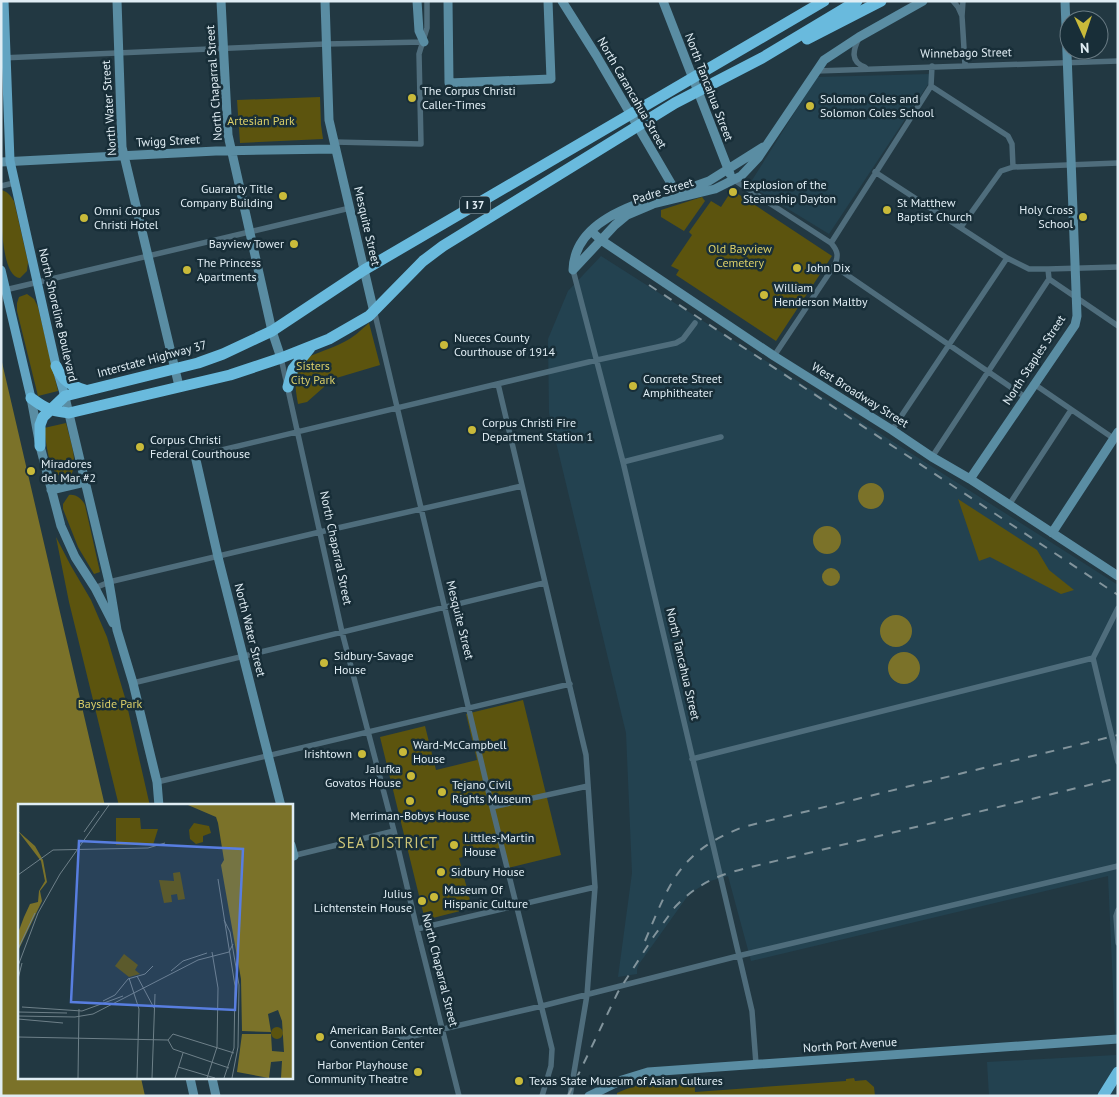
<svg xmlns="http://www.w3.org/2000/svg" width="1119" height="1097" font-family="'PT Sans',sans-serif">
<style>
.built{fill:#234250}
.green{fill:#5c540e}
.water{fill:#7b7229}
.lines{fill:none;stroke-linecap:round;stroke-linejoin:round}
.street{stroke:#4f6d7c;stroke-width:5.5}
.secondary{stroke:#5a8da3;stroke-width:9}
.primary{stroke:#62a4c2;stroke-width:9}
.highway{stroke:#69badd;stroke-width:11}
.rail{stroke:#82949c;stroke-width:2;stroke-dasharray:9 9;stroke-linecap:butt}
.poi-dot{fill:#c9ba3a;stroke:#182e38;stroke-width:2}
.labels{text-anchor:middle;stroke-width:5;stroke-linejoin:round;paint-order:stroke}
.shield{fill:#182e38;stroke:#a4b4bc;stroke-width:1}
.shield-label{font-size:11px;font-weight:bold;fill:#e0edf4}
.street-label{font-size:12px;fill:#e0edf4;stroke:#182e38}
.poi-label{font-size:12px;fill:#e0edf4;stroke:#182e38;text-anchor:start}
.park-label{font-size:12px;fill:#dace68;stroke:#182e38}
.quarter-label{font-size:15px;letter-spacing:1px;fill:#cfc678;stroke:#182e38}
.inset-road{fill:none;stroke:#6e8089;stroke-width:1}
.view{fill:#587ee0;fill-opacity:0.15;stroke:#587ee0;stroke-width:2.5}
.inset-edge{fill:none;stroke:#e0edf4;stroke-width:2.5}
</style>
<rect width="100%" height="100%" fill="#223842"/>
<!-- built -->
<path class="built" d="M930 74 929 83 829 234 749 185 817 77Z
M601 256 1118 585V1096H989L987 1062 1116 1055 1108 876 751 961 728 876 710 881 692 892 687 897 639 964 637 969V974L618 977 632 873 626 733 549 413 548 339 568 291Z"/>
<!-- green -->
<path class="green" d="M320 97 321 125 323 139 240 143 237 100Z
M1 190C7 191 11 196 14 201L28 262 27 271 20 278C0 277 1 209 1 190Z
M732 190 832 256 776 341 676 275 679 270 671 266 692 235 689 232 711 201 721 207Z
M702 197 705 201 684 231 661 217V210Z
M27 294 34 299 38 307 58 391 38 396 17 311V303L19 297Z
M369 323 380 365 333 379 307 402 298 404C288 351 307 361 344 342 353 338 361 330 369 323Z
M66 423C69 436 75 452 74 465 74 476 65 482 56 473 48 465 46 440 44 428Z
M69 495C76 494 82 499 85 505L100 572 94 574 78 547 63 509V504Z
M958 499 1037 550 1049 570 1074 590 1061 594 990 557 979 561Z
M56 537 71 566 91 600 107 637 126 701 150 806H119L69 602Z
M523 700 561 855 508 868 503 847 459 858 472 908 425 920 380 737 425 726 436 770 477 760 466 714Z
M694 1078 695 1092 846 1081V1079L854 1078 855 1081 866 1080 874 1087 875 1096H617V1093C642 1081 667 1080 694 1078Z"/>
<!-- water -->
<path class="water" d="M1 358 105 806H19V1078H141L145 1096H1Z
M858 496a13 13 0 1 1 26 0a13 13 0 1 1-26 0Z
M813 540a14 14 0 1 1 28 0a14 14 0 1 1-28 0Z
M822 577a9 9 0 1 1 18 0a9 9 0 1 1-18 0Z
M880 631a16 16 0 1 1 32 0a16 16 0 1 1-32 0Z
M888 668a16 16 0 1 1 32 0a16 16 0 1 1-32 0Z"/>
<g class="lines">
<!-- street -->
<path class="street" d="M953 1 958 7 962 16 963 1
M962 16 965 65
M859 38C853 50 850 62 865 67
M1 58 326 44 424 42
M816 71 1118 61
M931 86 1008 136 1012 144 1013 167 1118 163
M334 142 421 144 419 54 427 28V1
M875 172 1007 258 1029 269H1048L1049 279 1118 326
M734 180 831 243C838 251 839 256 834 266L774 356
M1 186 14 183
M961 227 1001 171 1013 167
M831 243 931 86 932 66
M834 266 1025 397
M1048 269 1118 267
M573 270 623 462 752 1011 756 1064
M5 290 350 208
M374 310 492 807 552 1049 551 1066 542 1096
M281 358 342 632 394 831 417 929 459 1096
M498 384 586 755 595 887 587 995 570 1096
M1034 384 1113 438
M892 430 1007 258
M932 457 1049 279
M196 460 205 454 597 360 676 343 683 339 695 323
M623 462 721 437
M1009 505 1071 410
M95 588 109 582 320 532 522 486
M1118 608 1093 658 1118 762
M133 683 544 583
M692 759 1093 658
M157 782 570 684
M492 807 588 786
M292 856 394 831
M1118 910 1116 916 1118 943
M417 929 595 887
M396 1040 542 1006 738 956 1118 866"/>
<!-- secondary -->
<path class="secondary" d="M117 1 122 147 179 386
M221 1 228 135 272 331 281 358
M325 1 329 120 373 308
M417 1 419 31 424 42
M448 1 449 83 551 79 548 1
M562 1 596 55 679 197
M663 1 730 174
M1 162 216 151 335 149
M678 192 709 181 763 147
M591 231 601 240 774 356 892 430 932 457 970 479 1118 576
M573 270 615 225 627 215 653 204 715 189 741 176 758 158 824 60 859 37 923 1
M573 270C574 230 615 211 648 200
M64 393 109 582 117 630 133 683 157 782 159 806
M31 398 40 446 61 526 75 557 95 588 113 623
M196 460 218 557 281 806
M970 479 1075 325 1077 316 1065 1
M51 490 85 482
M1052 533 1118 432
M291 845 294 856
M190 1078 194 1096
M212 1078 216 1096
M589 1096 622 1080 648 1072 1118 1039"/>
<!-- primary -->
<path class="primary" d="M4 1 10 161 56 366 64 393
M1 270 31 398"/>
<!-- highway -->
<path class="highway" d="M807 39 881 1
M56 366C62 380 71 386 85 390
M288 387 293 369 310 348
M31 398C47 410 50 410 69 413L230 375 281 358 329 339 369 316 423 261 443 246 675 103 762 58 857 1
M40 446V425L43 417 65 396 198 363 223 354 272 331 364 270 824 1
M1103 1096 1118 1072"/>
<!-- rail -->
<path class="rail" d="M649 285 1118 595
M645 941C670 882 679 852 743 827L1118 735
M568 1096 618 992 654 936 675 907C700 881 721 874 755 866L1118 778"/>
</g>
<!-- markers -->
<g class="poi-dot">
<circle cx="412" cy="98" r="5"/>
<circle cx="810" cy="106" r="5"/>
<circle cx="733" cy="192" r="5"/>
<circle cx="283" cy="196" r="5"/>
<circle cx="887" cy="210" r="5"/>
<circle cx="1083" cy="217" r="5"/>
<circle cx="84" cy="218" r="5"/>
<circle cx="294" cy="244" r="5"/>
<circle cx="797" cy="268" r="5"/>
<circle cx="187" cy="270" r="5"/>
<circle cx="764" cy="295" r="5"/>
<circle cx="444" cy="345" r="5"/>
<circle cx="633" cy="386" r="5"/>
<circle cx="472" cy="430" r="5"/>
<circle cx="140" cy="447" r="5"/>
<circle cx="31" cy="471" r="5"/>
<circle cx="324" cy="663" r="5"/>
<circle cx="403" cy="752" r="5"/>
<circle cx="362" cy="754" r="5"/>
<circle cx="411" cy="776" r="5"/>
<circle cx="442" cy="792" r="5"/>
<circle cx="410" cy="801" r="5"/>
<circle cx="454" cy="845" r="5"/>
<circle cx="441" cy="872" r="5"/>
<circle cx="434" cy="897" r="5"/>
<circle cx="422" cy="901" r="5"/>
<circle cx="320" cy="1037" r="5"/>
<circle cx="418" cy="1072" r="5"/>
<circle cx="519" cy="1081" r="5"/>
</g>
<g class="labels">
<!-- shield labels -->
<rect class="shield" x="460" y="196.5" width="30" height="17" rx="4"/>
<g class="shield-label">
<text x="475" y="209">I 37</text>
</g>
<!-- street labels -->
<g class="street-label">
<text transform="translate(966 53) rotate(-1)" y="4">Winnebago Street</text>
<text transform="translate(214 83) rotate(-94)" y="4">North Chaparral Street</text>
<text transform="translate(709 87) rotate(69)" y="4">North Tancahua Street</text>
<text transform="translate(632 93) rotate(60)" y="4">North Carancahua Street</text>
<text transform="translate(109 108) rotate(-94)" y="4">North Water Street</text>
<text transform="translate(168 141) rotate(-3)" y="4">Twigg Street</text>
<text transform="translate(663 191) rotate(-17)" y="4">Padre Street</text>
<text transform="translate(367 226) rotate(77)" y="4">Mesquite Street</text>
<text transform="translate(58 315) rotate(77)" y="4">North Shoreline Boulevard</text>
<text transform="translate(152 359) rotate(-15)" y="4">Interstate Highway 37</text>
<text transform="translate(1034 360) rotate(-57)" y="4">North Staples Street</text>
<text transform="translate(860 395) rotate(32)" y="4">West Broadway Street</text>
<text transform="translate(336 548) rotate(78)" y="4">North Chaparral Street</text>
<text transform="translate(460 620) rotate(76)" y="4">Mesquite Street</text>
<text transform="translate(250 630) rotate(76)" y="4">North Water Street</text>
<text transform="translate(683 664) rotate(77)" y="4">North Tancahua Street</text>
<text transform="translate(440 970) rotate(76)" y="4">North Chaparral Street</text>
<text transform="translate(850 1045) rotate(-4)" y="4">North Port Avenue</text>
</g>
<!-- poi labels -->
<g class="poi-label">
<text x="422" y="95">The Corpus Christi<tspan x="422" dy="14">Caller-Times</tspan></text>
<text x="820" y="103">Solomon Coles and<tspan x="820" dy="14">Solomon Coles School</tspan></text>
<text x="743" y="189">Explosion of the<tspan x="743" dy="14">Steamship Dayton</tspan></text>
<text x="273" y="193" text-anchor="end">Guaranty Title<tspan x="273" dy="14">Company Building</tspan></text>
<text x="897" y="207">St Matthew<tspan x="897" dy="14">Baptist Church</tspan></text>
<text x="1073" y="214" text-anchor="end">Holy Cross<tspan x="1073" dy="14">School</tspan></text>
<text x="94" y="215">Omni Corpus<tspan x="94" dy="14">Christi Hotel</tspan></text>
<text x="284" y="248" text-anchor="end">Bayview Tower</text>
<text x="197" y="267">The Princess<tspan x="197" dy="14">Apartments</tspan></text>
<text x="807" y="272">John Dix</text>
<text x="774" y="292">William<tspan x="774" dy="14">Henderson Maltby</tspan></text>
<text x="454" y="342">Nueces County<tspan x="454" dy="14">Courthouse of 1914</tspan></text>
<text x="643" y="383">Concrete Street<tspan x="643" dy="14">Amphitheater</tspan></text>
<text x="482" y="427">Corpus Christi Fire<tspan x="482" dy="14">Department Station 1</tspan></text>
<text x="150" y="444">Corpus Christi<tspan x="150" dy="14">Federal Courthouse</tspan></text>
<text x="41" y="468">Miradores<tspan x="41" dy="14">del Mar #2</tspan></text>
<text x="334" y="660">Sidbury-Savage<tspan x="334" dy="14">House</tspan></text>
<text x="413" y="749">Ward-McCampbell<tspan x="413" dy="14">House</tspan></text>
<text x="352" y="758" text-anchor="end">Irishtown</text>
<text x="401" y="773" text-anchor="end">Jalufka<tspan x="401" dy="14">Govatos House</tspan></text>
<text x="452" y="789">Tejano Civil<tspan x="452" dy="14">Rights Museum</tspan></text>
<text x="410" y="820" text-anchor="middle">Merriman-Bobys House</text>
<text x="464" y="842">Littles-Martin<tspan x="464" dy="14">House</tspan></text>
<text x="451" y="876">Sidbury House</text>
<text x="444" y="894">Museum Of<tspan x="444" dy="14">Hispanic Culture</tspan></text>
<text x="412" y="898" text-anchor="end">Julius<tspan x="412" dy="14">Lichtenstein House</tspan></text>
<text x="330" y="1034">American Bank Center<tspan x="330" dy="14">Convention Center</tspan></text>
<text x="408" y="1069" text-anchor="end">Harbor Playhouse<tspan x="408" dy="14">Community Theatre</tspan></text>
<text x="529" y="1085">Texas State Museum of Asian Cultures</text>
</g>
<!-- park labels -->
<g class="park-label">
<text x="261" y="125">Artesian Park</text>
<text x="740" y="253">Old Bayview<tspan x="740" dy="14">Cemetery</tspan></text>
<text x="313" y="370">Sisters<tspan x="313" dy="14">City Park</tspan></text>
<text x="110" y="708">Bayside Park</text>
</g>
<!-- quarter labels -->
<g class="quarter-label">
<text x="388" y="848">SEA DISTRICT</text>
</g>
</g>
<!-- overview -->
<g transform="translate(18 804)">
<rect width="275" height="275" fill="#223842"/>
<path d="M98 14H122L123 25H140L135 41H98ZM176 19 191 22 193 29 185 32V38L178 40 172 35 171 26ZM162 68 167 95 160 96 159 90 153 91 154 98 146 99 141 76 156 77 155 69ZM106 150 120 161 117 166 122 170 111 173 97 162ZM253 229a6 6 0 1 1 12 0a6 6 0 1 1-12 0Z" fill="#5c540e"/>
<path d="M170 1H275V274H263L264 257 253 258 251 274 219 268 224 230H253L254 247 266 248 264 217 260 206 250 210 253 228 224 227 223 175 203 61 206 56 200 19 198 13ZM0 27 17 42 25 56 29 78 22 87 24 97 0 147V129L6 113 12 100 20 98 21 87 27 77 23 57Z" fill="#7b7229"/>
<path class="inset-road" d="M66 28 81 7M0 71 35 46 130 44 147 39M200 75 217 182 216 244 206 274M206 116 212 128 221 181 220 243 214 274M0 145 17 109M0 162 20 109 42 70 91 1M153 167 165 157 189 149M119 172 136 204M111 174 121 205 119 274M0 175 4 159M85 197 97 191 110 175 127 170 135 162M4 203 64 207 105 192M0 208 49 209M0 212 57 213 75 210 180 156 211 148 215 140M0 215 45 219M0 233 150 236M150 236 155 245 211 264M150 236 155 230 216 249M160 263 197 274M60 274 61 205M134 274 137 190M157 274 165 249M189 274 199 243 200 184 194 148"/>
<path class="view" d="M61 37 225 45 217 206 53 198Z"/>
<rect width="275" height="275" class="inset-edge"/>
</g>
<!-- border -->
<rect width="1119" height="1097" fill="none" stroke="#e0edf4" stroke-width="5"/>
<!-- north arrow -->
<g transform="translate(1084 35) rotate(177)"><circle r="24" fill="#182e38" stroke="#687a83"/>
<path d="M0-4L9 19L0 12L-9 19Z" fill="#c9ba3a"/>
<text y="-8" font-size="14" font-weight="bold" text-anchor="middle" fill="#e0edf4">N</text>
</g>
</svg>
